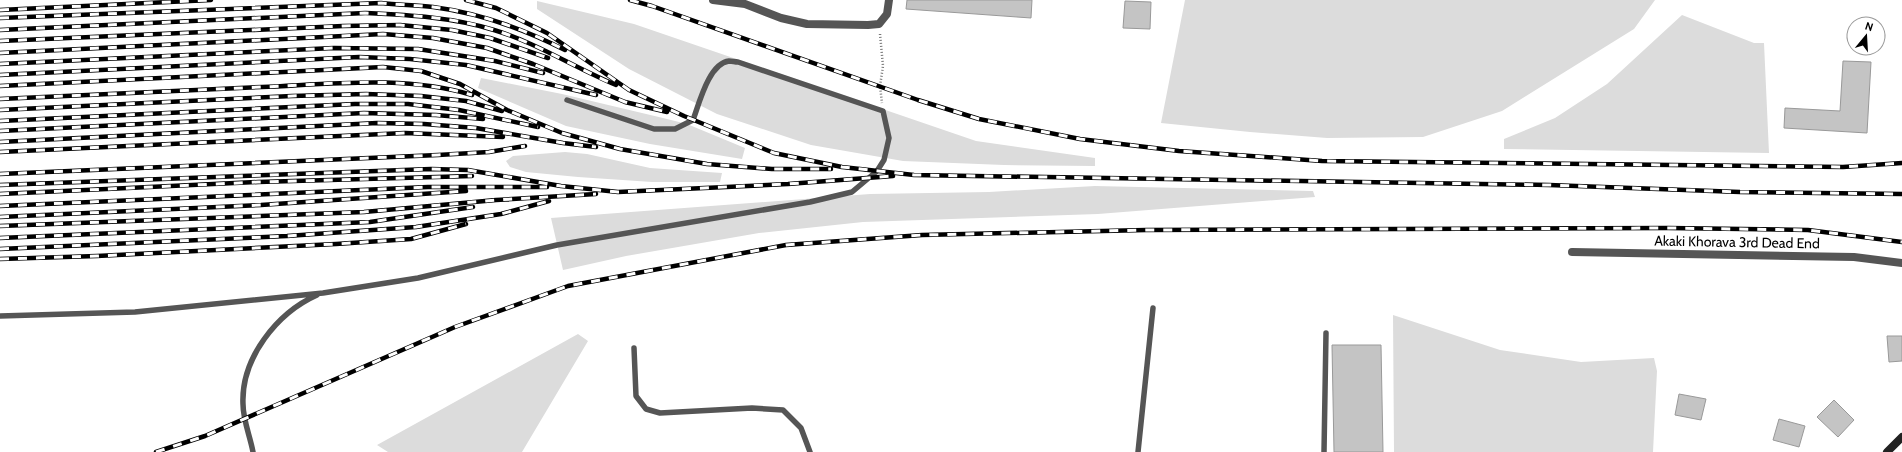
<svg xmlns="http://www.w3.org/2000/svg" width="1902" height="452" font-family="Cabin,sans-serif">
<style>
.green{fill:#dcdcdc}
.building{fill:#c4c4c4;stroke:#999}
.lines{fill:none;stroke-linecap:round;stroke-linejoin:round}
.path{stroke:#777;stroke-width:2.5;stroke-dasharray:1 2;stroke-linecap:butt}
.lane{stroke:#555;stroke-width:5.5}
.street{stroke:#555;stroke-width:8}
.secondary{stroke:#222;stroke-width:8}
.rail-casing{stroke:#000;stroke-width:4.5}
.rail{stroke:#fff;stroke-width:3;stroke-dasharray:9;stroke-linecap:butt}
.labels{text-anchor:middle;stroke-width:3.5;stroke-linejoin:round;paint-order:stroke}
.street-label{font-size:14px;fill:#000;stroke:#fff}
</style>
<rect width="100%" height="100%" fill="#fff"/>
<!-- green -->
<path class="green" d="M1185 0H1655L1634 29 1502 111 1423 137 1327 138 1250 132 1161 123Z
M537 1 634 24 976 141 1095 158V166L1004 165 903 161 811 145 717 114 629 69 537 9Z
M1682 15 1754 43H1764L1769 153 1504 149V139L1555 118 1607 84Z
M481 78 562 94 663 118 687 124 745 148 742 159 650 144 566 126 478 88Z
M565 152 587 154 650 168 722 173 720 182H652L578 177 526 172 510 167 506 161 513 156Z
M1095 186 1313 191 1315 197 1098 214 863 222 759 233 626 256 563 270 551 218 870 194 989 192Z
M1393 315 1500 350 1581 362 1654 358 1657 371 1653 452H1394Z
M578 334 588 341 522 452H388L377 445Z"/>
<!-- building -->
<path class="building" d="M907 0H1032L1031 18 906 9Z
M1125 1 1151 2 1150 29 1123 28Z
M1843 61 1871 62 1867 133 1784 128 1785 108 1840 111Z
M1887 336H1902V361L1889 362Z
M1332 345H1381L1383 452H1334Z
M1679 394 1706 399 1701 420 1675 415Z
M1834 400 1854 420 1838 437 1817 417Z
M1779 419 1805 426 1799 447 1773 440Z"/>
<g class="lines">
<!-- path -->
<path class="path" d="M880 34 883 66 880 86 882 103"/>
<!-- lane -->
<path class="lane" d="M0 316 135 312 323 293 418 278 557 245 810 202 852 192 877 171 884 160 889 138 883 111 738 62C735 62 732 61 729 61 709 63 699 104 693 120L675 129H654L567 100
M634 348 636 396 646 409 660 413 752 408 783 410 801 428 810 452
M253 452C250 436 243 420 243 404 241 358 277 313 317 295
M1138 452 1153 308
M1324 452 1326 333"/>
<!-- street -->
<path class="street" d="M713 0 745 4 781 18 807 24 868 25 879 24 887 14 889 0
M1572 252 1854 257 1902 263"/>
<!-- secondary -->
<path class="secondary" d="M1887 452 1902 437"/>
<defs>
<path id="rail" d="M466 0 496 8 547 33 629 90 684 116 774 153 842 167 914 175 1549 185 1740 192 1902 194
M630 0 652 6 918 100 979 119 1080 139 1179 151 1322 161 1843 167 1902 163
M0 10 211 0
M0 18 381 3C398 5 416 5 433 7 479 13 524 29 565 50
M0 30 365 13C408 15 453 17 494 30 537 43 575 68 616 85
M0 41 343 26 400 25 452 30 490 38 548 58
M0 53 383 34 433 38 487 48 533 64 625 102 667 112
M0 64 334 48 418 49 495 61 543 73
M0 75 359 57 410 59 466 65 596 95
M0 86 383 67 421 71 460 84 507 110 562 133 620 149 707 164 772 169H831
M0 99C87 95 175 91 262 87 332 84 405 75 472 95
M0 110 292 96 366 94 421 96 466 101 502 111
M0 121 355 104H408L459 110 538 127
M0 131 364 113 436 115 483 119
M0 142 377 123 424 124 476 128 563 143 596 147
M0 152 405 133 503 137
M0 174 438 155 489 152 525 146
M0 185 431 169 468 170 561 186 618 192 788 184 893 176
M0 194 258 182 472 176
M0 206 428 187H547
M0 217 261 205 466 191
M0 226 364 212 496 200 596 194
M0 238 370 222 473 207
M0 249 287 236 416 227 501 214 549 201
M0 259 97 256 336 244 411 239 466 224
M156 452 205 436 455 327 568 286 786 245 922 235 1146 230 1668 228 1808 230 1902 242"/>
</defs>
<!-- rail casing -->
<use href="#rail" class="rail-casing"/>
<!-- rail -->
<use href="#rail" class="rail"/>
</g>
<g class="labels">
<!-- street labels -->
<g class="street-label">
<text transform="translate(1737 242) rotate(1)" y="5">Akaki Khorava 3rd Dead End</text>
</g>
</g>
<!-- north arrow -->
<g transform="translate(1866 36) rotate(18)"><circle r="19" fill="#ffffff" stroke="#999999"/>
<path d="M0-3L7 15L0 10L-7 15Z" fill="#000000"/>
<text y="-6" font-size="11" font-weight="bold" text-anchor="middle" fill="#000000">N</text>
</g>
</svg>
